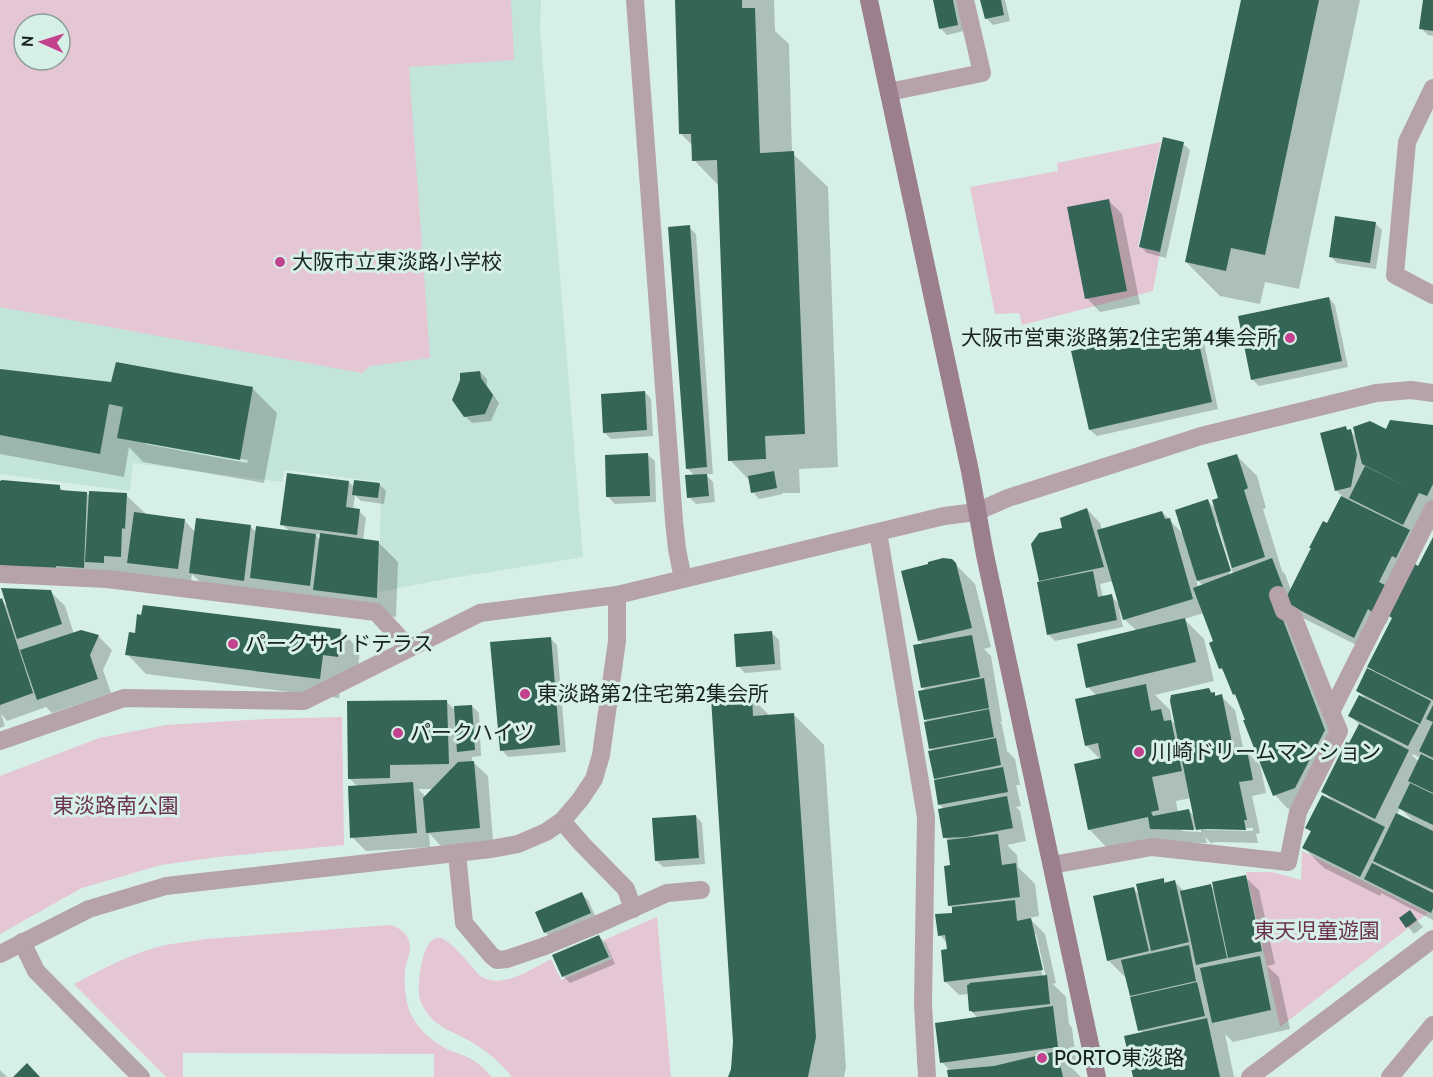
<svg xmlns="http://www.w3.org/2000/svg" width="1433" height="1077" font-family="Cabin,'Noto Sans JP',sans-serif">
<style>
.built{fill:#c3e4d8;fill-rule:evenodd}
.green{fill:#e4c6d4;fill-rule:evenodd}
.shadow{fill:#0003;fill-rule:evenodd}
.building{fill:#356557}
.lines{fill:none;stroke-linecap:round;stroke-linejoin:round}
.lane{stroke:#b6a2ab;stroke-width:18}
.street{stroke:#b6a2ab;stroke-width:18}
.secondary{stroke:#9c7f8d;stroke-width:18}
.poi-dot{fill:#c2428d;stroke:#d7f0e7;stroke-width:2}
.labels{text-anchor:middle;stroke-width:6;stroke-linejoin:round;paint-order:stroke}
.poi-label{font-size:21px;fill:#192320;stroke:#d7f0e7;text-anchor:start}
.park-label{font-size:21px;fill:#6b3351;stroke:#d7f0e7}
</style>
<rect width="100%" height="100%" fill="#d7f0e7"/>
<!-- built -->
<path class="built" d="M0 0H541L540 30 583 557 435 581 379 592 381 482 284 470 282 482 133 463 130 491 0 474ZM24 24H60V60H24Z"/>
<!-- green -->
<path class="green" d="M0 0H511L514 60 409 67 430 358 370 366 362 373 0 307ZM24 24H60V60H24Z
M1161 142 1138 247 1160 252 1153 291 1022 325 1019 313 995 314 970 187 1058 171 1057 163Z
M342 717 344 845 218 857 161 865 82 888 0 934V776L99 738 166 725 265 719Z
M1302 851 1428 913 1280 1027 1246 872H1272L1301 880Z
M657 917 671 1077H512C500 1062 484 1048 466 1039 451 1031 435 1026 425 1010 422 1005 419 999 419 993 418 981 422 934 441 938 450 940 473 968 480 976 502 990 531 969 551 959L561 980 612 959 604 940Z
M389 925C400 927 410 935 410 947 410 954 406 963 405 970 404 980 405 993 407 1003 412 1024 430 1041 449 1050 456 1053 464 1055 471 1059 479 1063 486 1071 492 1077H434V1054L183 1053V1077H166L74 984C99 971 124 957 151 949 169 943 188 942 206 939Z"/>
<!-- shadow -->
<path class="shadow" d="M676 0H774L775 31 789 44 792 153 828 187 838 467 799 469 800 493H782L783 494 759 499 753 492 750 481 730 460 719 186 694 160 693 146 681 134Z
M934 0H957L964 31 947 35 940 28Z
M982 0H1005L1010 21 993 25 986 18Z
M1242 0H1360L1299 289 1265 282 1260 304 1220 296 1186 262Z
M1424 0H1433V36L1428 35 1421 28Z
M1183 144 1190 150 1166 258 1147 253 1140 246Z
M1108 200 1122 214 1140 304 1100 312 1087 298Z
M1375 223 1382 230 1376 269 1337 263 1330 256Z
M689 227 696 234 713 474H705L713 482 715 502 696 504 689 497 695 476 687 468Z
M1329 298 1335 305 1348 367 1259 386 1252 379Z
M1172 329 1178 335 1196 331 1203 338 1218 409 1097 436 1090 430Z
M0 371 113 384 253 389 277 413 264 483 143 462 129 447 124 477 0 454ZM145 441 248 460 247 463 145 444Z
M480 372 487 379V386L499 403 491 421 472 423 465 416Z
M645 392 651 399 653 436 611 439 604 432Z
M1433 426V508L1413 565 1419 568 1433 540V920L1381 893 1380 896 1324 868 1304 848 1312 833 1307 828 1334 802 1323 791 1360 725 1350 716 1366 699 1358 691 1376 674 1369 667 1393 618 1390 615 1386 624 1382 622 1368 651 1299 616 1338 745 1309 801 1288 809 1275 795 1239 698 1234 694 1226 674 1220 668 1215 642 1204 613 1184 619 1204 639 1214 681 1155 695 1170 710 1172 721 1177 726 1209 689 1217 697 1221 696 1235 710 1244 752 1246 751 1260 765 1266 793 1252 796 1260 833 1256 834 1258 843 1217 842 1211 843 1205 837 1207 843 1169 842 1113 854 1089 829 1101 760 1086 745 1097 696 1088 687 1137 631 1124 619 1121 608 1119 609 1123 627 1055 641 1048 634 1042 583 1040 580 1064 529 1087 509 1100 523 1102 530 1162 512 1184 535 1208 501 1217 510 1220 499 1237 456 1257 476 1266 508 1263 509 1282 571 1285 574 1291 590 1328 525 1342 496 1336 490 1346 428 1357 437 1387 431ZM1214 523H1217L1234 577 1231 578ZM1196 578 1203 586 1198 588ZM1113 581 1120 605 1111 596 1103 598 1100 584ZM1413 754 1420 758 1419 762 1412 755ZM1191 798 1195 817 1189 811 1178 813 1176 801ZM1400 808 1415 823 1397 815ZM1206 827 1253 828V831L1206 830ZM1182 828 1201 829V832L1182 831Z
M648 455 655 461 656 502 615 504 608 497Z
M0 482 59 487 65 492 87 493 90 497 126 495 147 515 184 520 195 532 250 526 257 533 290 532 282 524 349 482 355 488 379 484 386 491 384 504 361 501 355 495 353 510 359 511 366 518 363 540 378 542 398 562 396 617 210 592 192 574 191 582 143 577 140 574V576L0 572ZM315 534 322 535 321 541Z
M952 561 975 584 991 647 984 649 991 656 1002 722H1000L1002 725 1007 751 1015 759 1020 785H1016L1021 806 1016 807 1020 811 1026 841 1007 845 1017 855 1018 867 1035 884 1039 916 1029 918 1045 934 1056 983 1053 984 1066 997 1069 1024 1072 1028 1077 1067H1071L1081 1077H949L950 1071 942 1062 978 1018 971 1011 969 994 959 995 945 981 949 950 948 944 940 935 954 915 953 909 949 905 952 866 949 842 945 837 944 809 939 804 938 781 935 778 934 751 930 748 929 723 926 720 920 693 926 691 922 687 924 645 919 640ZM1033 934H1036L1046 977 1043 978Z
M51 592 65 606 74 634 98 636 112 650 103 670 111 693 52 713 46 707 7 721 1 714 5 726 0 728V600H1L8 607Z
M340 630 360 650 357 676 342 674 339 698 146 674 127 654Z
M772 633 779 640 781 670 745 673 738 666Z
M550 638 557 645 566 752 508 757 502 750Z
M751 697 770 716 794 715 824 745 846 1068 844 1077H729L733 1069Z
M447 702 456 711 472 706 479 713 481 756 472 757V763H474L488 776 493 841 441 846 429 833 430 847 366 851 352 837 358 787 349 778ZM418 789H434L426 797Z
M696 816 702 823 705 864 663 867 656 860Z
M1245 877 1259 890 1275 964 1267 966 1279 977 1290 1029 1233 1042 1225 1034 1234 1077H1134L1143 1033 1140 1030 1127 979 1108 960 1133 888 1140 896 1163 880 1168 884 1175 882 1184 891 1210 885 1215 890Z
M581 894 588 900 597 920 552 939 545 932Z
M1409 912 1423 927 1414 934 1401 918Z
M599 937 606 943 615 964 570 983 563 976Z
M0 1070 7 1077H0Z"/>
<!-- building -->
<path class="building" d="M675 0H742V8H755L760 153 794 151 805 434 765 436 766 459 728 461 717 160 692 161 691 134H679Z
M933 0H953L958 25 939 29Z
M980 0H1001L1004 15 985 19Z
M1241 0H1319L1265 255 1231 248 1226 271 1185 262Z
M1423 0H1433V31L1419 29Z
M1163 137 1184 142 1160 252 1139 247Z
M1109 199 1127 291 1085 299 1067 207Z
M1335 216 1376 222 1370 263 1329 257Z
M690 225 707 467 686 469 668 227Z
M1329 297 1342 361 1251 380 1238 316Z
M1173 328 1174 334 1196 330 1212 402 1089 430 1071 351Z
M116 362 253 387 240 460 117 438 123 407 109 404 100 454 0 435V369L111 382Z
M480 371 481 378 493 395 485 414 464 417 452 400 460 380V373Z
M645 391 647 430 603 433 601 394Z
M1390 420 1433 425V484L1427 496 1419 493 1403 525 1349 498 1365 466 1409 488 1362 464 1353 427 1370 421 1386 429Z
M1346 426 1347 430 1351 429 1357 455 1351 487 1335 491 1320 433Z
M648 453 650 496 606 497 605 455Z
M1237 454 1248 488 1244 490 1265 557 1232 568 1212 500 1218 498 1207 463Z
M774 471 777 488 751 493 748 476Z
M287 473 349 481 346 507 360 509 357 535 280 525Z
M707 474 709 496 687 498 685 475Z
M2 480 60 485V490L87 492 84 568 56 566V569L0 567V481Z
M354 480 380 483 378 498 352 495Z
M89 491 127 493 125 529 122 528 121 557 104 556V563L85 562Z
M1341 496 1410 530 1396 558 1392 556 1379 582 1385 585 1372 612 1368 609 1354 638 1284 602 1311 548H1309L1323 521 1327 523Z
M1208 499 1231 571 1197 581 1175 510Z
M1087 508 1104 567 1039 581 1031 544 1039 533 1062 528 1060 518Z
M1162 511 1165 519 1170 518 1193 599 1123 620 1097 530Z
M134 512 185 519 178 569 127 563Z
M196 518 251 525 244 581 189 573Z
M256 526 316 534 310 586 250 578Z
M320 533 379 541 377 598 313 590Z
M1433 537V700L1367 667 1392 618 1389 616 1415 564 1418 566Z
M943 558 952 559 956 563 972 628 918 641 901 571 928 564V562Z
M1272 558 1283 587 1272 591 1325 730 1295 788 1273 796 1243 720H1245L1235 694 1233 695 1222 668 1219 669 1209 643 1213 641 1193 588Z
M1093 571 1098 597 1112 594 1117 620 1047 635 1037 582Z
M1 588 51 590 62 624 17 639Z
M2 598 33 693 0 705V599Z
M143 605 341 629 338 657 323 655 320 679 125 655 129 632 135 633 137 614 141 615Z
M1185 618 1196 662 1086 688 1077 644Z
M81 630 99 635 90 655 98 679 37 700 20 650Z
M772 631 775 664 736 667 734 634Z
M972 635 980 677 921 688 913 645Z
M551 637 560 745 500 751 490 642Z
M1367 668 1431 701 1420 724 1356 691Z
M984 678 989 708 924 720 918 691Z
M1146 684 1151 711 1161 709 1164 721 1171 720 1182 771 1152 777 1159 810 1151 812 1153 816 1189 809 1194 830 1150 829 1148 817 1088 830 1074 764 1101 758 1098 743 1085 746 1075 699Z
M1209 688 1211 693 1215 692V696L1222 694 1234 752 1247 750 1253 780 1239 782 1247 820H1244L1246 830 1203 829 1196 830 1170 701 1171 695Z
M1359 695 1419 725 1408 746 1348 716Z
M752 696 753 716 794 713 816 1037 808 1077H728L731 1069 733 1042 711 698Z
M447 700 449 764 390 765V778L348 779 347 701Z
M472 705 475 750 457 752 454 706Z
M1433 705V758L1419 751 1433 722 1426 719Z
M989 709 994 737 929 749 924 722Z
M1359 724 1409 750 1375 819 1321 792 1346 742 1349 743Z
M996 738 1001 765 934 779 928 751Z
M1421 754 1433 760V793L1408 781Z
M474 761 480 828 426 833 423 798 458 762Z
M1003 767 1008 792 938 805 934 780Z
M413 782 417 833 350 838 348 786Z
M1410 783 1433 794V825L1398 808Z
M1322 795 1385 827 1360 877 1302 848 1311 831 1305 828Z
M1007 796 1013 828 966 837 943 838 938 809Z
M1396 813 1433 831V890L1373 861Z
M696 815 699 858 655 861 652 818Z
M998 834 1002 865 1016 863 1020 897 948 906 944 866 950 865 947 840Z
M1372 863 1433 893V908L1431 913 1364 879Z
M1246 875 1262 951 1228 958 1212 882Z
M1164 878V883L1175 880 1189 942 1151 951 1136 884Z
M1211 884 1227 958 1196 965 1180 891Z
M1134 887 1149 951 1107 961 1093 896Z
M582 892 591 913 544 933 535 912Z
M1015 900 1017 921 1031 918 1043 970 944 982 941 950 947 949 945 935 938 936 935 914 952 913V907Z
M1410 910 1417 920 1406 928 1399 918Z
M599 935 609 957 562 977 552 955Z
M1189 945 1196 981 1130 996 1121 960Z
M1260 956 1271 1010 1212 1023 1200 968Z
M1047 975 1050 1004 972 1012V1011H969L967 985 970 984 969 983Z
M1197 982 1205 1016 1138 1031 1130 997Z
M1053 1006 1058 1047 940 1063 935 1023Z
M1207 1018 1220 1077H1133L1124 1036Z
M1057 1051 1063 1077H948L947 1070 994 1066Z
M27 1063 40 1077H13Z"/>
<g class="lines">
<!-- lane -->
<path class="lane" d="M635 0 674 521 677 549 683 579
M1433 88 1407 142 1395 275 1433 295
M889 92 982 73 965 0
M1278 595 1284 611 1293 616 1331 712
M562 821 582 844 626 889 633 909
M457 854 464 923 491 955 497 960 507 959 545 946 596 925 667 893 701 890
M1052 865 1152 847 1288 862 1298 812 1339 731 1331 712 1433 509
M22 942 36 971 141 1077
M1390 1077 1433 1025"/>
<!-- street -->
<path class="street" d="M878 532 926 817 923 1004 927 1077
M0 574 107 579 376 612 409 648
M0 741 124 698 304 701 480 613 617 595
M0 954 89 909 166 886 491 849 518 844 546 832 562 821 580 800 594 779 601 755 617 641V595L944 516 976 512 1008 498 1201 436 1376 393 1411 390 1433 393
M1250 1077 1433 939"/>
<!-- secondary -->
<path class="secondary" d="M869 0 970 471 985 555 1097 1077"/>
</g>
<!-- markers -->
<g class="poi-dot">
<circle cx="280" cy="262" r="6"/>
<circle cx="1290" cy="338" r="6"/>
<circle cx="233" cy="644" r="6"/>
<circle cx="525" cy="694" r="6"/>
<circle cx="398" cy="733" r="6"/>
<circle cx="1139" cy="752" r="6"/>
<circle cx="1042" cy="1058" r="6"/>
</g>
<g class="labels">
<!-- poi labels -->
<g class="poi-label">
<text x="292" y="269">大阪市立東淡路小学校</text>
<text x="1278" y="345" text-anchor="end">大阪市営東淡路第2住宅第4集会所</text>
<text x="245" y="651">パークサイドテラス</text>
<text x="537" y="701">東淡路第2住宅第2集会所</text>
<text x="410" y="740">パークハイツ</text>
<text x="1151" y="759">川崎ドリームマンション</text>
<text x="1054" y="1065">PORTO東淡路</text>
</g>
<!-- park labels -->
<g class="park-label">
<text x="116" y="813">東淡路南公園</text>
<text x="1317" y="938">東天児童遊園</text>
</g>
</g>
<!-- north arrow -->
<g transform="translate(42 42) rotate(273)"><circle r="28" fill="#d7f0e7" stroke="#8b9e97" stroke-width="1.5"/>
<path d="M0-4.5L10 22L0 15L-10 22Z" fill="#c2428d"/>
<text y="-9" font-size="16" font-weight="bold" text-anchor="middle" fill="#192320">N</text>
</g>
</svg>
